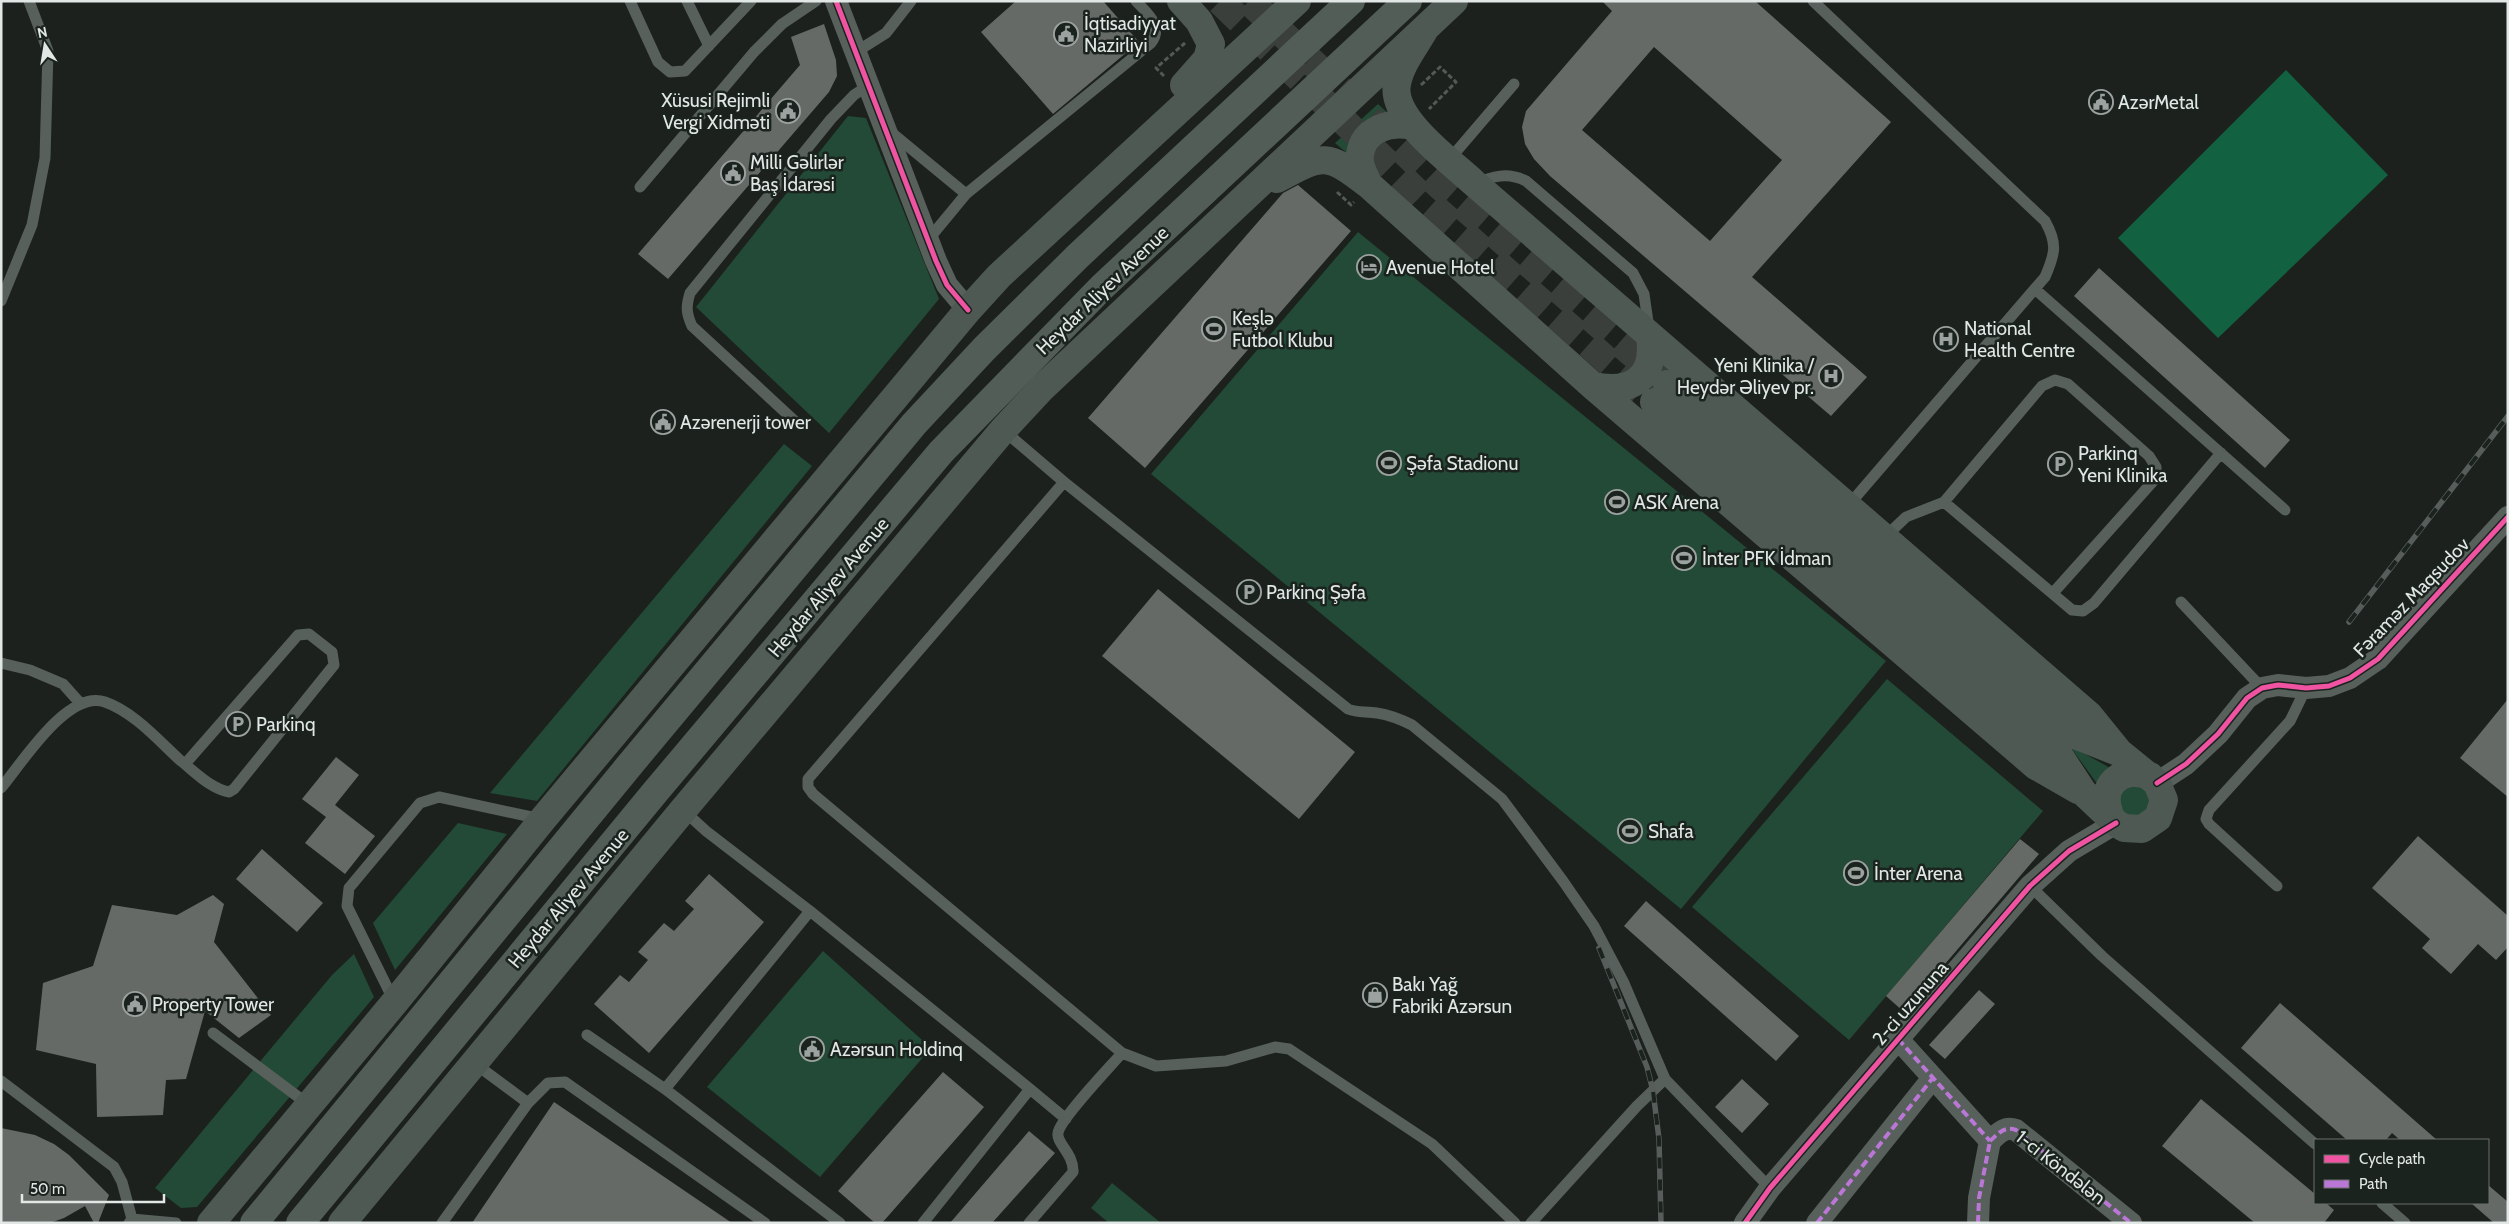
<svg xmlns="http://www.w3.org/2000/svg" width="2509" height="1224" font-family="Cabin,sans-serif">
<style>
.green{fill:#224a36}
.water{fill:#126141}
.building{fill:#666a67;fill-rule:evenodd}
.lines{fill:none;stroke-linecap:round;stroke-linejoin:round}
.secondary-tunnel{stroke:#3a3f3c;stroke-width:28;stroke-dasharray:28 14;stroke-linecap:butt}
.path{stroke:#535a56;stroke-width:3;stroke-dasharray:5 2.5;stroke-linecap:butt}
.lane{stroke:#57605b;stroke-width:11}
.street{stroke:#57605b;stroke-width:22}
.secondary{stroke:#4f5954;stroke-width:28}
.highway{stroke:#525d58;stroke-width:28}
.rail-casing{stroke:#575d5a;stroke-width:5.5}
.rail{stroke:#1a231e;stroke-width:4;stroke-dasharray:11;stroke-linecap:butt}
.quiet{stroke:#ba77d6;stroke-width:4;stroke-dasharray:8 4;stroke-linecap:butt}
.cycleway-casing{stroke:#1a231e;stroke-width:8}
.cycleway{stroke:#f153a3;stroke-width:5}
.labels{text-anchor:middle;stroke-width:5;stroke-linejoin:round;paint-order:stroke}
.poi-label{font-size:19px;fill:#e1e7e4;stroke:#1a231e;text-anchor:start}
.street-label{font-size:19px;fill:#e1e7e4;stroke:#1a231e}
</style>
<rect width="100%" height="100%" fill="#1c211e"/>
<!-- green -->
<path class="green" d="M1378 104 1389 114 1348 154 1335 143Z
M848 116 866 118 939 299 829 433 696 307Z
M1358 232 1886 661 1681 909 1151 474Z
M784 444 812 466 537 801 490 793Z
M1887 679 2043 811 1849 1040 1692 907Z
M2069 745 2112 769 2098 785Z
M2118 801a16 16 0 1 1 32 0a16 16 0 1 1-32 0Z
M458 823 507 834 395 970 373 923Z
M823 951 931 1048 820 1177 707 1087Z
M354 954 374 997 197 1207 181 1208 155 1188 332 975Z
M1112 1183 1161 1223H1109L1091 1208Z"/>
<!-- water -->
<path class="water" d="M2286 70 2388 175 2218 338 2118 238Z"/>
<!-- building -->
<path class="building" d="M1016 1H1103L1139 42 1053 114 981 32Z
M1602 1H1755L1891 122 1752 277 1867 377 1831 416 1550 176 1534 159 1525 144 1522 127 1526 111 1612 11ZM1654 47 1782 160 1710 241 1582 130Z
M824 24 836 60 837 76 829 92 668 279 638 254 800 65 791 37Z
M1298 185 1351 231 1145 468 1088 418 1283 193Z
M2099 268 2290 440 2265 468 2074 296Z
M1158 589 1355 752 1299 819 1102 656Z
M2508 699V797L2460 758Z
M336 757 359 775 335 805 375 836 345 874 305 843 326 817 302 799Z
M2418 836 2508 916V947L2496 960 2478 944 2451 974 2422 948 2430 939 2372 888Z
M2020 839 2039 854 1904 1012 1886 996Z
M262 849 323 903 297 932 236 879Z
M709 874 764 922 649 1053 594 1004 620 975 629 982 648 960 638 952 664 923 674 931 694 909 685 901Z
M213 895 224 904 214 942 271 1015 239 1038 205 1011 186 1079 166 1080 163 1115 97 1117 96 1064 36 1050 43 983 93 966 112 905 177 915Z
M1646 901 1799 1036 1776 1061 1624 926Z
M1979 990 1995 1004 1945 1059 1929 1045Z
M2280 1003 2437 1140H2400L2392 1133 2386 1140H2347L2241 1048Z
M943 1072 984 1107 882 1223H875L838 1191Z
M1742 1079 1769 1104 1742 1133 1715 1107Z
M2201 1099 2315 1194V1203H2326L2334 1210 2324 1223H2255L2162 1146Z
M554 1102 732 1223H472Z
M1 1128 35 1135 54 1144 69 1155 109 1195 98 1223H94L85 1206 64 1218 50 1223H1Z
M1029 1131 1055 1153 992 1223H950Z
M2488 1185 2508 1202V1223H2494L2471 1203H2488Z"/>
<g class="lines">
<!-- secondary-tunnel -->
<path class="secondary-tunnel" d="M1220 1 1422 197 1654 402
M1249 1 1440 186 1664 381"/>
<!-- path -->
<path class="path" d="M1164 76 1156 68 1185 43
M1421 85 1440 67 1456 82 1429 109
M1337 192 1351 205 1354 202"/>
<!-- lane -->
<path class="lane" d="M630 1 658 62 670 72 685 71 751 1
M687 1 709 46
M1813 1 2045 221C2058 244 2055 254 2045 277L1847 507
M856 52 886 33 911 1
M892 133 966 194
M1449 160 1514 84
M1475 184C1492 176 1508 172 1526 181L1633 273 1644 294 1649 329
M640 187 754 52 782 24 816 1
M928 240 966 194 1151 43C1164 26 1147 13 1136 1
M2035 289 2285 510
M1 301 32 225 45 158 48 51 29 1
M799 425 692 326C686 313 686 306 690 293L831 119 854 95 869 85
M1003 430 1064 482 1348 709C1358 713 1366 711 1377 713 1390 715 1400 719 1412 725L1502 799 1563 881 1594 926 1623 981 1665 1079
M1944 502 2072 610 2083 611 2094 603 2221 453
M1884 538 1906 517 1944 502 2042 386 2055 380 2068 384 2149 456 2156 467V478L2053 593
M2181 602 2262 688
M1 663 30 670 63 684 80 703
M1 788C22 763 68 689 105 702 134 712 159 741 181 761 195 772 211 789 229 792L234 789 334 665 332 652 309 634 298 635 185 764
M683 810 706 831 810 911 1030 1089 923 1223
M2030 886 2102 956 2315 1144
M2277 886 2209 824 2206 819 2209 810 2290 721 2306 688
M394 1001 347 906 349 888 420 803 439 797 541 819
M213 1033 309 1105
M587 1035 665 1089 840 1223
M1122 1053 1156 1066 1226 1061 1275 1047 1289 1049 1432 1144 1515 1223
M474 1063 528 1103 548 1083 565 1082 765 1223
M1 1081 114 1167 122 1182 132 1219
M665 1089 810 911
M1030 1089 1066 1119
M2382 1203 2405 1223
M129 1223 132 1219 176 1223
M442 1223 528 1103
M1029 1223 1073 1172C1074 1154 1056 1143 1058 1133 1060 1119 1110 1067 1122 1053L813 794 808 787V779L1064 482
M1531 1223 1637 1106 1665 1079 1770 1188"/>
<!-- street -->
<path class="street" d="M836 1 936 261 947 285 968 310
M2157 783 2186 764 2218 734 2247 698 2262 688 2278 685 2306 688 2329 686 2350 678 2378 659 2508 517
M1898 1039 1990 1141
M1990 1141C1999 1133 2004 1126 2016 1130L2131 1223
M1745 1223 1770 1188 2030 886 2069 851 2116 823
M1817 1223 1932 1079
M1978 1223 1979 1198 1990 1141"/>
<!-- secondary -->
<path class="secondary" d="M1181 1 1199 21 1211 44 1207 59 1184 85
M1425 29C1416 45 1400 65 1397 84 1390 119 1452 162 1475 184L2089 715 2119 752 2157 783 2164 800 2158 818 2142 829 2124 828 2116 823 2083 792 2055 749 1654 402
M1277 179C1324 153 1327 153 1369 185L1593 386 2036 766 2078 790
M1369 185C1365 176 1358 166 1360 155 1363 129 1390 121 1412 126
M1667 384 2070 733 2118 752
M1593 386C1633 394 1656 377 1650 336
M2110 815C2098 785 2122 765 2150 776
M211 1223 395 1002 543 819 968 310 999 276 1297 1
M342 1223 683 810 1003 430 1042 388 1454 1"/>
<!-- highway -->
<path class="highway" d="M254 1223 628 767 914 424 984 349 1078 256 1351 1
M300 1223 656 791 941 452 1102 287 1408 1"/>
<defs>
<path id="rail" d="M2349 622 2508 416
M1599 948 1647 1067 1653 1091 1659 1139 1661 1223"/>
</defs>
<!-- rail casing -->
<use href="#rail" class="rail-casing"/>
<!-- rail -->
<use href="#rail" class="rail"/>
<!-- quiet -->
<path class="quiet" d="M1898 1039 1990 1141
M1990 1141C1999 1133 2004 1126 2016 1130L2131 1223
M1817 1223 1932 1079
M1978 1223 1979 1198 1990 1141"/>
<defs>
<path id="cycleway" d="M836 1 936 261 947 285 968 310
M2157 783 2186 764 2218 734 2247 698 2262 688 2278 685 2306 688 2329 686 2350 678 2378 659 2508 517
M1745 1223 1770 1188 2030 886 2069 851 2116 823"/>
</defs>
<!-- cycleway casing -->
<use href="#cycleway" class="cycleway-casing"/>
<!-- cycleway -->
<use href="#cycleway" class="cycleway"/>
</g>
<!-- icons -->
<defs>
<symbol id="civic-ring" viewBox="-11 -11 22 22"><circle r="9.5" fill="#1a231e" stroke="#9ca29f" stroke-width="1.5"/><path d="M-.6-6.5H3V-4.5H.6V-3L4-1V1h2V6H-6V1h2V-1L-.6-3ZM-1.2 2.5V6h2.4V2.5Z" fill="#9ca29f"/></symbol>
<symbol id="hotel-ring" viewBox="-11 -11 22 22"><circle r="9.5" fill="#1a231e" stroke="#9ca29f" stroke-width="1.5"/><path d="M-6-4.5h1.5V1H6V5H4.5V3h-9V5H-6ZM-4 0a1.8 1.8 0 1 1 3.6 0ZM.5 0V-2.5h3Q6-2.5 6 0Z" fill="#9ca29f"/></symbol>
<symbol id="stadium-ring" viewBox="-11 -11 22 22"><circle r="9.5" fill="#1a231e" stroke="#9ca29f" stroke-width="1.5"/><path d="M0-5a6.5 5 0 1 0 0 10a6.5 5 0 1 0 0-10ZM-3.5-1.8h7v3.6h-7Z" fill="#9ca29f"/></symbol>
<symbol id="hospital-ring" viewBox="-11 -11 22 22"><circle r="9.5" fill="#1a231e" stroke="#9ca29f" stroke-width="1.5"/><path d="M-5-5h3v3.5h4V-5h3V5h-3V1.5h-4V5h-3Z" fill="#9ca29f"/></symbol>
<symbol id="parking-ring" viewBox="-11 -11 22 22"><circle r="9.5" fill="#1a231e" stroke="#9ca29f" stroke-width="1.5"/><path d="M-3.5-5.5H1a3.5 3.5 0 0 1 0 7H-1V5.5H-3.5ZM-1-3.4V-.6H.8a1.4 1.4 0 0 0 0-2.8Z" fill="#9ca29f"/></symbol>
<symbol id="shop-ring" viewBox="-11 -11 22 22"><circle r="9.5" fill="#1a231e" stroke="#9ca29f" stroke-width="1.5"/><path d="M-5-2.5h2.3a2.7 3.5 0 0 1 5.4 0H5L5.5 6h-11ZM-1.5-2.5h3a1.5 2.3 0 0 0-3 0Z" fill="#9ca29f"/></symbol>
</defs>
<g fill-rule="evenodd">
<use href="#civic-ring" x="1052" y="20" width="28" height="28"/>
<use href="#civic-ring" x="2087" y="88" width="28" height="28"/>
<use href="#civic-ring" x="774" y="97" width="28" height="28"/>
<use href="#civic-ring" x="719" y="159" width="28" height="28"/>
<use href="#hotel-ring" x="1355" y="253" width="28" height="28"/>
<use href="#stadium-ring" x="1200" y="315" width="28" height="28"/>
<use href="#hospital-ring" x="1932" y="325" width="28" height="28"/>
<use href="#hospital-ring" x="1817" y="362" width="28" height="28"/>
<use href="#civic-ring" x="649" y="408" width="28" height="28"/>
<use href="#stadium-ring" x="1375" y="449" width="28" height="28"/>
<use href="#parking-ring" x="2046" y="450" width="28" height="28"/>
<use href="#stadium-ring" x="1603" y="488" width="28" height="28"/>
<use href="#stadium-ring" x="1670" y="544" width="28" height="28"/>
<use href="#parking-ring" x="1235" y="578" width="28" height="28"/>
<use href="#parking-ring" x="224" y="710" width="28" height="28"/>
<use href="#stadium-ring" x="1616" y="817" width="28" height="28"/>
<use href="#stadium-ring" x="1842" y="859" width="28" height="28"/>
<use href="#shop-ring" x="1361" y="981" width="28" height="28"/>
<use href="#civic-ring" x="121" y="990" width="28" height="28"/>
<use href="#civic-ring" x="798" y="1035" width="28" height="28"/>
</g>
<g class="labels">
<!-- poi labels -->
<g class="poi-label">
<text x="1084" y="30">İqtisadiyyat<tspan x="1084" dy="22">Nazirliyi</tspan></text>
<text x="770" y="107" text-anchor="end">Xüsusi Rejimli<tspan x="770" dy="22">Vergi Xidməti</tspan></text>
<text x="2118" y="109">AzərMetal</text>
<text x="750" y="169">Milli Gəlirlər<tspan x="750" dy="22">Baş İdarəsi</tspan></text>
<text x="1386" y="274">Avenue Hotel</text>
<text x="1232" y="325">Keşlə<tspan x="1232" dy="22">Futbol Klubu</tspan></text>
<text x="1964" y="335">National<tspan x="1964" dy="22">Health Centre</tspan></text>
<text x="1814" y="372" text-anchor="end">Yeni Klinika /<tspan x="1814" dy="22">Heydər Əliyev pr.</tspan></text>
<text x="680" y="429">Azərenerji tower</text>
<text x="2078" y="460">Parkinq<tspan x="2078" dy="22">Yeni Klinika</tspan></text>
<text x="1406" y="470">Şəfa Stadionu</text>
<text x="1634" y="509">ASK Arena</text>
<text x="1702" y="565">İnter PFK İdman</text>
<text x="1266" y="599">Parkinq Şəfa</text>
<text x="256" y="731">Parkinq</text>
<text x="1648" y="838">Shafa</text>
<text x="1874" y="880">İnter Arena</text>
<text x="1392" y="991">Bakı Yağ<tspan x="1392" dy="22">Fabriki Azərsun</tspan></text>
<text x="152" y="1011">Property Tower</text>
<text x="830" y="1056">Azərsun Holdinq</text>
</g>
<!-- street labels -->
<g class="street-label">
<text transform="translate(1102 290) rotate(-44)" y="7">Heydar Aliyev Avenue</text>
<text transform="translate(828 587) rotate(-50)" y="7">Heydar Aliyev Avenue</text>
<text transform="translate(2411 597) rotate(-46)" y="7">Fəraməz Maqsudov</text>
<text transform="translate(568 898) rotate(-50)" y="7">Heydar Aliyev Avenue</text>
<text transform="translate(1910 1003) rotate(-49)" y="7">2-ci uzununa</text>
<text transform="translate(2061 1167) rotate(38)" y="7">1-ci Köndələn</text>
</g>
</g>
<!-- border -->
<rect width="2509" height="1224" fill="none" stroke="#e1e7e4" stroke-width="5"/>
<!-- legend -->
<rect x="2314" y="1139" width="175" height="65" fill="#1a231e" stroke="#6a716d"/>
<rect x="2324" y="1155" width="25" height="8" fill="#f153a3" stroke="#6a716d"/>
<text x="2359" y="1164" font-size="15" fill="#e1e7e4">Cycle path</text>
<rect x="2324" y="1180" width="25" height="8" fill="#ba77d6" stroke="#6a716d"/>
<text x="2359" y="1189" font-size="15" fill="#e1e7e4">Path</text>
<!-- north arrow -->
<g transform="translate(45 45) rotate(348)" stroke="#1a231e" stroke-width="4" paint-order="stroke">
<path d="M0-4L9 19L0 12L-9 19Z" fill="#e1e7e4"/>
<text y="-8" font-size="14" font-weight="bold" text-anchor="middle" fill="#e1e7e4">N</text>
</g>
<!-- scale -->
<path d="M22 1194v8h142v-8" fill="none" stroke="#e1e7e4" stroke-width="2.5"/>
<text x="30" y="1194" font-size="15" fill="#e1e7e4" stroke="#1a231e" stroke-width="4" paint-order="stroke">50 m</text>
</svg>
